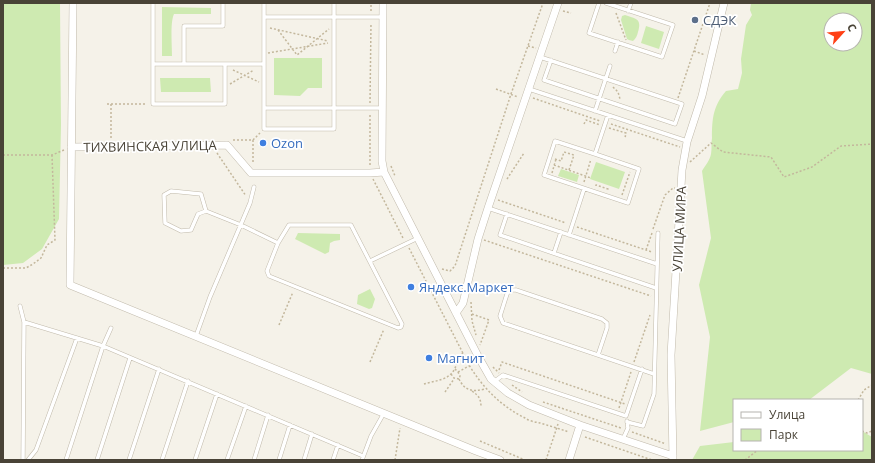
<svg xmlns="http://www.w3.org/2000/svg" width="875" height="463" font-family="'Open Sans',sans-serif">
<style>
.green{fill:#ceeab1;fill-rule:evenodd}
.lines{fill:none;stroke-linecap:round;stroke-linejoin:round}
.service-casing{stroke:#c1baab;stroke-width:4.5}
.minor-casing{stroke:#c1baab;stroke-width:8}
.path{stroke:#c3b79c;stroke-width:1.5;stroke-dasharray:2 2;stroke-linecap:butt}
.service{stroke:#fff;stroke-width:3.5}
.minor{stroke:#fff;stroke-width:7}
.service-dot{fill:#5c6f8a;stroke:#fff;stroke-width:1.5}
.shop-dot{fill:#3f7fe0;stroke:#fff;stroke-width:1.5}
.labels{text-anchor:middle;stroke-width:3.5;stroke-linejoin:round;paint-order:stroke}
.service-label{font-size:13px;fill:#4e5e75;stroke:#fff;text-anchor:start}
.shop-label{font-size:13px;fill:#366cbe;stroke:#fff;text-anchor:start}
.street-label{font-size:13px;fill:#494337;stroke:#fff}
</style>
<rect width="100%" height="100%" fill="#f5f2e9"/>
<!-- green -->
<path class="green" d="M3 3H60L61 125 59 219 42 249 23 263 3 265Z
M751 3H872V374L851 368 809 400H734V422L700 431 710 337 699 285 711 238 702 171C705 166 710 160 711 154 712 149 711 143 712 138 712 119 713 106 726 91L738 89 742 73 741 59 746 25 752 15 750 10ZM831 20H855V44H831Z
M162 7 211 8V14H174C170 22 172 46 172 56H162Z
M625 15C636 19 642 18 638 32 637 36 636 38 633 41L629 40 627 39 621 20 622 16Z
M646 26 664 32 659 49 641 43Z
M274 58H322V88H308L300 96 274 95Z
M160 78H210L211 92H161Z
M596 162 625 172 619 189 590 179Z
M561 169 579 175 577 182 558 176Z
M298 233 340 234V240L334 241 330 243 329 252 325 254 295 239Z
M370 289 375 299 372 308 369 309 357 304 358 295Z
M862 431 872 437V460H692L700 446 734 442V450H862Z"/>
<g class="lines">
<defs>
<path id="service" d="M153 3V104H225V64
M223 3V26H184V64H264
M264 3V129H334V108H382
M334 3V17H383
M599 3 589 33 662 57 673 25 606 3
M628 11 631 3
M264 17H334V108H264
M615 51 618 42
M540 57 682 104 675 124 544 80 551 60
M153 64H184
M529 89 687 141
M595 111 610 66
M595 154 555 141 544 175 628 203 639 169 595 154 608 115
M488 208 657 264
M206 211 201 194 171 191 164 195 165 223 181 231 191 230 198 214 206 211 241 225 278 243 267 271 269 276 398 328 401 327 402 324 351 225H289L278 243
M507 214 500 235 656 288
M569 235 584 189
M554 253 561 232
M370 261 418 238
M20 306 24 322 23 460
M24 322 103 346 363 456
M196 336 210 297 250 203 254 187
M598 355 607 328V323L602 319 516 290H510L507 294 500 316 503 323 654 374
M495 381 503 375 626 416 642 369
M627 422 643 426 654 394 658 233
M623 439 628 428 627 421
M28 460 36 450 77 338
M66 460 103 346 111 328
M97 460 130 358
M129 460 159 369
M162 460 188 381
M195 460 217 394
M227 460 246 406
M254 460 268 415
M279 460 290 425
M304 460 312 434
M333 460 338 445
M362 460 371 436 384 413"/>
<path id="minor" d="M73 3 70 285 476 451 500 460
M383 3 382 161 384 172 478 356 491 379 508 393 529 405 580 425 673 456
M71 147 227 145 251 173H370L384 172
M456 313 463 303 478 239 488 208 558 3
M673 459 671 355 682 170 687 142 702 96 724 3
M569 460 580 425"/>
</defs>
<!-- service casing -->
<use href="#service" class="service-casing"/>
<!-- minor casing -->
<use href="#minor" class="minor-casing"/>
<!-- path -->
<path class="path" d="M371 11V3
M563 11 571 13
M616 13 626 40
M270 28 328 41
M278 30 297 55 329 29
M528 46 536 48
M694 51 705 55
M268 53 328 43
M233 70 259 82
M230 84 254 70
M613 87 618 92 620 99
M496 89 518 97
M533 98 600 121
M678 98 710 3
M370 103 371 23
M107 104H147
M111 104V140
M584 124 586 120 600 125
M611 124 680 147
M609 128 626 133 625 138
M233 140H253L260 133
M253 140V163
M217 153 246 196
M3 155H52L64 150
M555 159 561 161 564 152 574 155
M690 162 711 143 723 152 771 157 784 177 812 167 841 146 872 144
M370 165V113
M554 165 591 178
M391 166 395 176
M569 170 574 155
M552 173 556 159
M373 179 403 238
M507 179 524 153
M584 182 591 159
M596 186V185L608 189 607 191
M622 195 630 172
M498 200 566 223
M577 227 652 252
M653 229 665 195 673 188H675
M484 240 651 296
M409 248 469 365C483 388 501 406 525 418 529 421 535 422 540 423 550 426 560 429 569 432
M646 250 652 233
M3 268H26L33 264 41 258 47 245 55 240 52 155
M442 269 450 271 455 266 511 94 543 3
M471 302 472 321 476 335
M472 314 489 320 480 345
M279 325 293 292
M370 362 384 329
M634 362 650 315
M493 367 499 373
M499 370 502 362 625 404
M458 372 469 366
M451 374 454 378 459 379 460 376 458 372 455 369
M459 379C465 391 472 392 485 389
M424 384C434 381 449 380 454 370 458 363 456 360 463 353
M512 385 522 392
M472 391C479 396 481 399 481 407
M445 392 454 379
M858 400 864 390 872 385
M543 402 621 428
M619 408 631 372
M862 431 867 433 872 431
M632 432 666 444
M585 437 652 460
M480 441 525 460
M395 460 400 428
M546 460 558 424
M745 460 758 450"/>
<!-- service -->
<use href="#service" class="service"/>
<!-- minor -->
<use href="#minor" class="minor"/>
</g>
<!-- markers -->
<circle class="service-dot" cx="695" cy="20" r="4"/>
<g class="shop-dot">
<circle cx="263" cy="143" r="4"/>
<circle cx="411" cy="287" r="4"/>
<circle cx="429" cy="358" r="4"/>
</g>
<g class="labels">
<!-- service labels -->
<g class="service-label">
<text x="703" y="25">СДЭК</text>
</g>
<!-- shop labels -->
<g class="shop-label">
<text x="271" y="148">Ozon</text>
<text x="419" y="292">Яндекс.Маркет</text>
<text x="437" y="363">Магнит</text>
</g>
<!-- street labels -->
<g class="street-label">
<text transform="translate(150 146) rotate(-1)" y="5">ТИХВИНСКАЯ УЛИЦА</text>
<text transform="translate(679 229) rotate(-87)" y="5">УЛИЦА МИРА</text>
</g>
</g>
<!-- border -->
<rect width="875" height="463" fill="none" stroke="#494337" stroke-width="8"/>
<!-- legend -->
<rect x="733" y="399" width="130" height="52" fill="#ffffff" stroke="#b6b4af"/>
<rect x="741" y="412" width="20" height="6" fill="#ffffff" stroke="#b6b4af"/>
<text x="769" y="419" font-size="12" fill="#494337">Улица</text>
<rect x="741" y="429" width="20" height="12" fill="#ceeab1" stroke="#b6b4af"/>
<text x="769" y="439" font-size="12" fill="#494337">Парк</text>
<!-- north arrow -->
<g transform="translate(843 32) rotate(63)"><circle r="19" fill="#ffffff" stroke="#b6b4af"/>
<path d="M0-3L7 15L0 10L-7 15Z" fill="#ff4116"/>
<text y="-6" font-size="11" font-weight="bold" text-anchor="middle" fill="#494337">С</text>
</g>
</svg>
